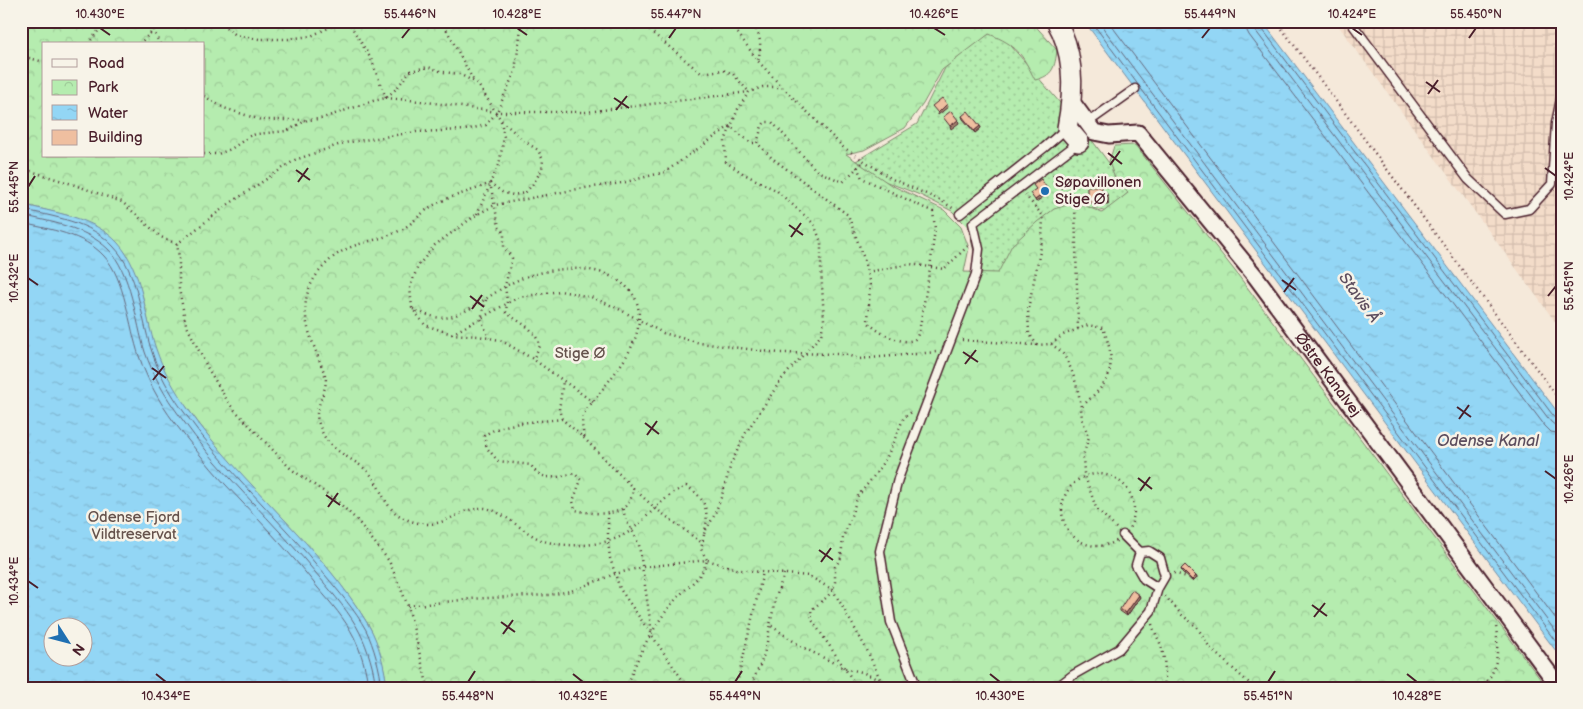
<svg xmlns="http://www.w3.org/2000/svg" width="1583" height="709" font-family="'Balsamiq Sans',sans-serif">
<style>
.industrial{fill:url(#industrial-grid)}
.grass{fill:url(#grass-dots);stroke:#80866d}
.park{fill:url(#park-crowns);stroke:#80866d;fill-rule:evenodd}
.water{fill:url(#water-ripples);stroke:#768da4;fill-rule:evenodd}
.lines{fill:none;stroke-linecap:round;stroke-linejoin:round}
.shore{stroke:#67687c;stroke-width:1}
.service-casing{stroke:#4a1f2b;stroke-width:11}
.minor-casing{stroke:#4a1f2b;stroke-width:19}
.tertiary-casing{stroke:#4a1f2b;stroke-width:22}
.path{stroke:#4a1f2b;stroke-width:2.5;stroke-dasharray:1 4;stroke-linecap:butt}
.service{stroke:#f7f3e8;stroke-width:8}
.minor{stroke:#f7f3e8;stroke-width:15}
.tertiary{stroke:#f7f3e8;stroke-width:19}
.wall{fill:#cea48a;stroke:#4a1f2b}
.shaded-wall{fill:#a78670;stroke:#4a1f2b}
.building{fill:#efbfa0;stroke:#4a1f2b}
.ticks{fill:none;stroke:#4a1f2b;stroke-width:2}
.poi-dot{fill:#1f6fb2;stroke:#f7f3e8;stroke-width:2}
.labels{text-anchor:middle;stroke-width:5;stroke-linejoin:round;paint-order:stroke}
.poi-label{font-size:15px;fill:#4a1f2b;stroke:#f7f3e8;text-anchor:start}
.park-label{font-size:15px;fill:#65524c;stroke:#f7f3e8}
.street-label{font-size:15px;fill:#4a1f2b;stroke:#f7f3e8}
.water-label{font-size:16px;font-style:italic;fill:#5c4d5e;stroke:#f7f3e8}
.neatline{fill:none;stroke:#4a1f2b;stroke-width:2}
.ticks-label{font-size:12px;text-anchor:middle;fill:#4a1f2b}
</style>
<defs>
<pattern id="industrial-grid" width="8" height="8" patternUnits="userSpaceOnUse" patternTransform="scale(1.25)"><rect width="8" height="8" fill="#f3dcc9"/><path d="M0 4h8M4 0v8" fill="none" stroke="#d2bcad"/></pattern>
<pattern id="grass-dots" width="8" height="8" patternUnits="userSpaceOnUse" patternTransform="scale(1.25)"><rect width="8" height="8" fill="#b5ecaf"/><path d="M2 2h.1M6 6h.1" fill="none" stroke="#9dca97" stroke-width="1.8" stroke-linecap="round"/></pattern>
<pattern id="park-crowns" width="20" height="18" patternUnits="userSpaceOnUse" patternTransform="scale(1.25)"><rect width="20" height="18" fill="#b5ecaf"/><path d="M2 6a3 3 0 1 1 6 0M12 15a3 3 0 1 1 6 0" fill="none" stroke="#9dca97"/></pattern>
<pattern id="water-ripples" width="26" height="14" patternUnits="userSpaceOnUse" patternTransform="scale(1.25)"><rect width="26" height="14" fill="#93d6f5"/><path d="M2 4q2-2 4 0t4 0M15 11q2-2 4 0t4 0" fill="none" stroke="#80b7d2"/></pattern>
</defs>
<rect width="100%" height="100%" fill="#f5e9da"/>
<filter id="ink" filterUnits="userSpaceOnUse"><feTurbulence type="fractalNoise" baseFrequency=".02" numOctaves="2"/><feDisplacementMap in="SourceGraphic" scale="10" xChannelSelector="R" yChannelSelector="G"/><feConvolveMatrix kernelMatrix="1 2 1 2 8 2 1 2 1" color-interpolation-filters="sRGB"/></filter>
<g filter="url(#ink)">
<!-- industrial -->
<path class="industrial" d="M1335 21H1562V331Z"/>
<!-- grass -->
<path class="grass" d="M992 33 1006 40 1091 139 1130 191 1107 212 1081 205 999 277H978L976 260 968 227 952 211 920 195 882 180 856 161 917 124 945 68 977 40Z"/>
<!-- park -->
<path class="park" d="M21 21H1031L1057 50C1055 67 1053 76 1035 80 1022 54 1017 45 989 34L942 70 923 104 905 128 864 150 846 154 891 185 944 210 961 227 969 248 964 272 998 273 1012 245 1037 222 1054 209 1077 202 1102 213 1128 193 1114 176 1109 162 1114 146 1135 145 1235 271 1547 688H387C386 673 376 638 369 626 334 568 284 520 238 471 219 450 202 428 185 405L193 422 359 615 21 688V205L151 334 142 294 125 252 74 217 21 204ZM44 44H204V156H44ZM52 626H82V656H52Z"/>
<!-- water -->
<path class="water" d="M1084 21H1262L1562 418V659Z
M21 204C54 213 93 216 118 243 143 271 144 314 156 349 163 370 175 390 188 409 242 485 322 546 369 626 379 643 385 668 387 688H21ZM52 626H82V656H52Z"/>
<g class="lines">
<!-- shore -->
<path class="shore" d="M1091 21 1139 86
M1098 21 1562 640
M1108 21 1562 627
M1245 21 1246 29 1249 35 1545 426 1551 432 1562 434
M1252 21 1255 30 1551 422 1556 426 1562 427
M1259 21 1260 26 1555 418 1562 421
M1139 86 1562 650
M21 209C53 217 91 221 114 247 138 272 141 317 151 349 158 372 170 393 184 412 226 471 280 519 325 575 339 592 355 610 366 630 374 647 380 669 382 688
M21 215C51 222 85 227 108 249 131 271 136 323 145 352 153 375 165 396 179 415 220 474 275 522 320 578 334 595 350 613 360 633 368 649 374 670 376 688
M21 223C49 229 84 234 104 256 125 278 129 327 139 356 147 379 159 402 174 422 190 443 207 464 225 484 257 518 289 551 318 588 331 603 345 619 354 637 361 652 367 671 368 688"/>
<defs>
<path id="service" d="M1350 21 1468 179 1505 214 1529 209 1552 184 1556 123 1562 94
M1087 123 1135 89
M960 214 1045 147 1067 128
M1140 552 1149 551 1160 558 1165 576 1158 588
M917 688 891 622 880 551 898 479 976 274 979 249 973 223 1078 143
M1056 688 1073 675 1119 649 1151 611 1158 588 1144 579 1136 565 1140 552 1123 535"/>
<g id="minor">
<path id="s1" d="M1072 102 1094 132 1109 135 1138 133 1256 277 1560 688"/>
</g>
<path id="tertiary" d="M1056 21C1075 53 1074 93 1067 128L1079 142"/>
</defs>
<!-- service casing -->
<use href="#service" class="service-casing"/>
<!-- minor casing -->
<use href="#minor" class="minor-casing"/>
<!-- tertiary casing -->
<use href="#tertiary" class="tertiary-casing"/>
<!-- path -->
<path class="path" d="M148 21 160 44
M218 21 236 35 259 39H288L311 36 343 21
M348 21 371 59 386 98
M442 21 473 80
M638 21 701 73 723 70 733 74 749 92
M729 21 758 61 782 87
M751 21C761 36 762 43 758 61
M1276 21 1562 403
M88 44 106 21
M139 44 153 31 161 21
M21 52 29 58 44 62
M204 96 224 108 261 120H307
M386 98 420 101 497 112H586L749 92
M501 121 504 137 499 165 490 183 499 227 504 233V247L512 258 505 286 507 301 506 312C521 325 533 325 540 346L533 359
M204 154H218L231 149 250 136 256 134 287 131 307 120 320 119 373 101 386 98 397 88 410 71 428 67 443 72 459 74 477 83 501 120 524 141 538 150 543 160 542 169 533 184 525 193 513 195 502 192 490 183C472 192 452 195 434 205 421 212 412 225 399 231 370 245 347 240 323 267 290 303 311 336 325 375 329 386 318 402 317 414 317 418 319 425 321 429 328 450 349 456 365 469 379 480 382 503 397 514 406 520 417 524 427 524 448 525 464 506 485 508 502 510 526 535 544 541 570 549 612 546 633 529 651 514 665 495 686 486 706 497 710 513 704 534
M857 167 862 178 933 212 935 229 930 268 919 332C918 334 917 337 915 339 903 347 875 331 868 322L870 285 863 256 848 215 772 158 757 143 762 126 765 122H772L817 171 843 182 864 161
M21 168 72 184 122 202 161 237 177 244
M1053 175 1075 205 1078 329
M1025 195 1043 216 1042 242 1028 309 1029 333 1037 345 1051 344 1063 335 1088 325 1103 328C1110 346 1116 368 1103 385 1097 393 1088 400 1081 408L1082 419 1089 437 1083 456 1084 473 1096 508 1117 529
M477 214 490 185
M867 272 910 264 944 269 968 246
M486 300 481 319 489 338
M413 309C425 314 437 320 450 317 471 311 487 297 506 286 535 269 586 261 616 279 631 289 638 297 639 315 640 347 614 373 596 398 592 403 585 410 583 416 581 425 583 431 585 439
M452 334 519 297 560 291 591 297 617 308 663 333 700 343 779 353 844 354 859 359 937 352
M962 340 1036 345
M1051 344C1055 347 1060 350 1063 354 1073 369 1079 391 1081 408
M593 402 533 359 500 340 478 336 452 334 425 325 412 308 410 287 418 266 435 245 476 215 495 205 578 189 622 183 665 172 730 126 751 143H757
M562 419C539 422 502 421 484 436L487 448 498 461 531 465C541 482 557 478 574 473L581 480 573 501 575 510C599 515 631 519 633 488L585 439 562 419 559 410 563 381
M1062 510a36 36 0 1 1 72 0a36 36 0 1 1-72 0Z
M633 488 655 508 702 543
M623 509 626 521 632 530 639 545 652 633
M608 513V541L610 558 620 589 688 688
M706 530 714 516 722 495 731 464 745 434 781 380 821 335 824 320 821 268V242L814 224 776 190 744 174 726 162 725 141 738 109 749 92 763 87H782L843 147 892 179 942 201 954 209
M704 535 701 549 707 560
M1174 573 1187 577
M784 574 776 597 770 625 802 647 844 668 862 672 881 681
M1165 596 1182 615 1197 627 1210 648 1249 683 1257 688
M408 606 470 599 549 595 571 591 615 574 643 567 707 560 740 570 809 576 833 590 867 650 884 688
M1152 624C1154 631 1157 636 1160 643 1165 656 1166 674 1164 688
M428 688 408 606 389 561 357 520 336 500 291 469 230 405 207 367 186 324 179 289V257L177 244 226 206 295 160 344 143 416 132 465 130 486 125 497 112 515 71 522 21
M627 688C636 657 655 623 676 599 688 586 703 577 707 560
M736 688 763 572
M748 688C761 669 767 647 770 625
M858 688 812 620 811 610 827 597 833 590 835 582V567L841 558 843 538 858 496 874 476 888 455 904 417 912 412
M1480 688C1500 672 1498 648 1496 626"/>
<!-- service -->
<use href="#service" class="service"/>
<!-- minor -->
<use href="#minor" class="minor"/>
<!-- tertiary -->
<use href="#tertiary" class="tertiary"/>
</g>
<!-- wall -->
<path class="wall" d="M962 116 980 126 981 128 975 133 963 119Z
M1103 192 1108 197V204L1089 203 1087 199Z
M1181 569 1196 576 1197 578 1193 582 1182 572Z
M1140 597 1127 616 1120 611V609Z"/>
<!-- shaded-wall -->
<path class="shaded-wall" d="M947 104 948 107 938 115V113Z
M958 120 959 123 951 129 950 126Z
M980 126 981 128 975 133 974 131Z
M1048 190 1049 193 1036 202 1035 200Z
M1106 192 1108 197V204L1106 199Z
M1196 576 1197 578 1193 582 1192 580Z
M1139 595 1140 597 1127 616 1126 613Z"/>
<!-- building -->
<path class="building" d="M942 98 947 104 938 113 932 106Z
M951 111 958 120 950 126 943 117Z
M968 111 980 126 974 131 962 116Z
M1041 179 1048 190 1035 200 1030 193 1036 189 1033 185Z
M1087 187H1102V192H1106V199H1087Z
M1185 565 1196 576 1192 580 1181 569Z
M1132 590 1139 595 1126 613 1120 609Z"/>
</g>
<!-- ticks -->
<path class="ticks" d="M100 28 110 35M517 28 527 35M934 28 945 35M1352 28 1362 35M402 38 410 28M669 38 676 28M1202 38 1210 28M1469 38 1476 28M1426 82 1440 92M1428 94 1438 80M614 98 629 108M616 110 627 96M1108 153 1122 164M1110 165 1120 151M1545 168 1556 176M296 170 310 180M298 182 308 168M28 187 35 176M789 225 803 235M791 237 801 223M28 278 38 285M1282 280 1296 290M1284 292 1294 278M470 296 484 307M1548 296 1556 286M472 309 482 295M963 352 978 362M965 364 976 350M152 368 166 378M153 380 164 366M1457 407 1471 417M1459 419 1469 405M645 423 659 434M647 435 657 421M1545 471 1556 479M1138 478 1152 489M1140 491 1150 477M326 495 340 505M328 507 338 493M819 550 833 560M821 562 831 548M28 581 38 588M1312 605 1327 616M1314 617 1325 603M501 622 515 632M503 634 513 620M156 674 166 682M573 674 583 682M990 674 1000 682M1407 674 1417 682M468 682 475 671M735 682 742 671M1268 682 1275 671"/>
<!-- markers -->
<circle class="poi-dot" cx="1045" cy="191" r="5"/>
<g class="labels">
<!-- poi labels -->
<g class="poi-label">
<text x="1055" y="187">Søpavillonen<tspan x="1055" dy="17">Stige Ø</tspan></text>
</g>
<!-- park labels -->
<g class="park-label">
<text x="580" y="358">Stige Ø</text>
<text x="134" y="522">Odense Fjord<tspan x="134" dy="17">Vildtreservat</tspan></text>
</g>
<!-- street labels -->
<g class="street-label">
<text dy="5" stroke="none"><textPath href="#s1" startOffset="389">Østre Kanalvej</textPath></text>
</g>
<!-- water labels -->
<g class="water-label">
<text transform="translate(1360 297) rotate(54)" y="6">Stavis Å</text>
<text x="1488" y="446">Odense Kanal</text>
</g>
</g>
<!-- margin -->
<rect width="1583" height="709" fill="none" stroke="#f7f3e8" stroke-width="55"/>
<!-- legend -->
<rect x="42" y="42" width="162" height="115" fill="#f7f3e8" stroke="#b29e9c"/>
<rect x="52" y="59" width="25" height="8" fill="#f7f3e8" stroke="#b29e9c"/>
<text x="88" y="68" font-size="15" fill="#4a1f2b">Road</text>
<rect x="52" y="80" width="25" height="15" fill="url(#park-crowns)" stroke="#b29e9c"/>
<text x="88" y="92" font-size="15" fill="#4a1f2b">Park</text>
<rect x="52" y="105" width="25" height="15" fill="url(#water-ripples)" stroke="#b29e9c"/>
<text x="88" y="118" font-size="15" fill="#4a1f2b">Water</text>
<rect x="52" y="130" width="25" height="15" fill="#efbfa0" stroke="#b29e9c"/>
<text x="88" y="142" font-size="15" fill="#4a1f2b">Building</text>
<!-- north arrow -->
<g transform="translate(68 642) rotate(126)"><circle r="24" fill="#f7f3e8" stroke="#b29e9c"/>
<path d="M0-4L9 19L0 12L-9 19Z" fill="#1f6fb2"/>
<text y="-8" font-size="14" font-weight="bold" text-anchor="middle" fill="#4a1f2b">N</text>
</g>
<rect x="28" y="28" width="1528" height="654" class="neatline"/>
<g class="ticks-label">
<text x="100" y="18">10.430°E</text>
<text x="410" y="18">55.446°N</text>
<text x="517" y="18">10.428°E</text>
<text x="676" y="18">55.447°N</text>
<text x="934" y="18">10.426°E</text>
<text x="1210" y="18">55.449°N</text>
<text x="1352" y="18">10.424°E</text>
<text x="1476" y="18">55.450°N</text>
<text transform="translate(1569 176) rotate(-90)" y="4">10.424°E</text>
<text transform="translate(14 187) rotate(-90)" y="4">55.445°N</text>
<text transform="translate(14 278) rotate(-90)" y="4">10.432°E</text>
<text transform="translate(1569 286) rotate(-90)" y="4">55.451°N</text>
<text transform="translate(1569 479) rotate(-90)" y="4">10.426°E</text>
<text transform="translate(14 581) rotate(-90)" y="4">10.434°E</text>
<text x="166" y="700">10.434°E</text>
<text x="468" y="700">55.448°N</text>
<text x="583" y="700">10.432°E</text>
<text x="735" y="700">55.449°N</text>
<text x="1000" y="700">10.430°E</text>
<text x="1268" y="700">55.451°N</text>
<text x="1417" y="700">10.428°E</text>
</g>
</svg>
